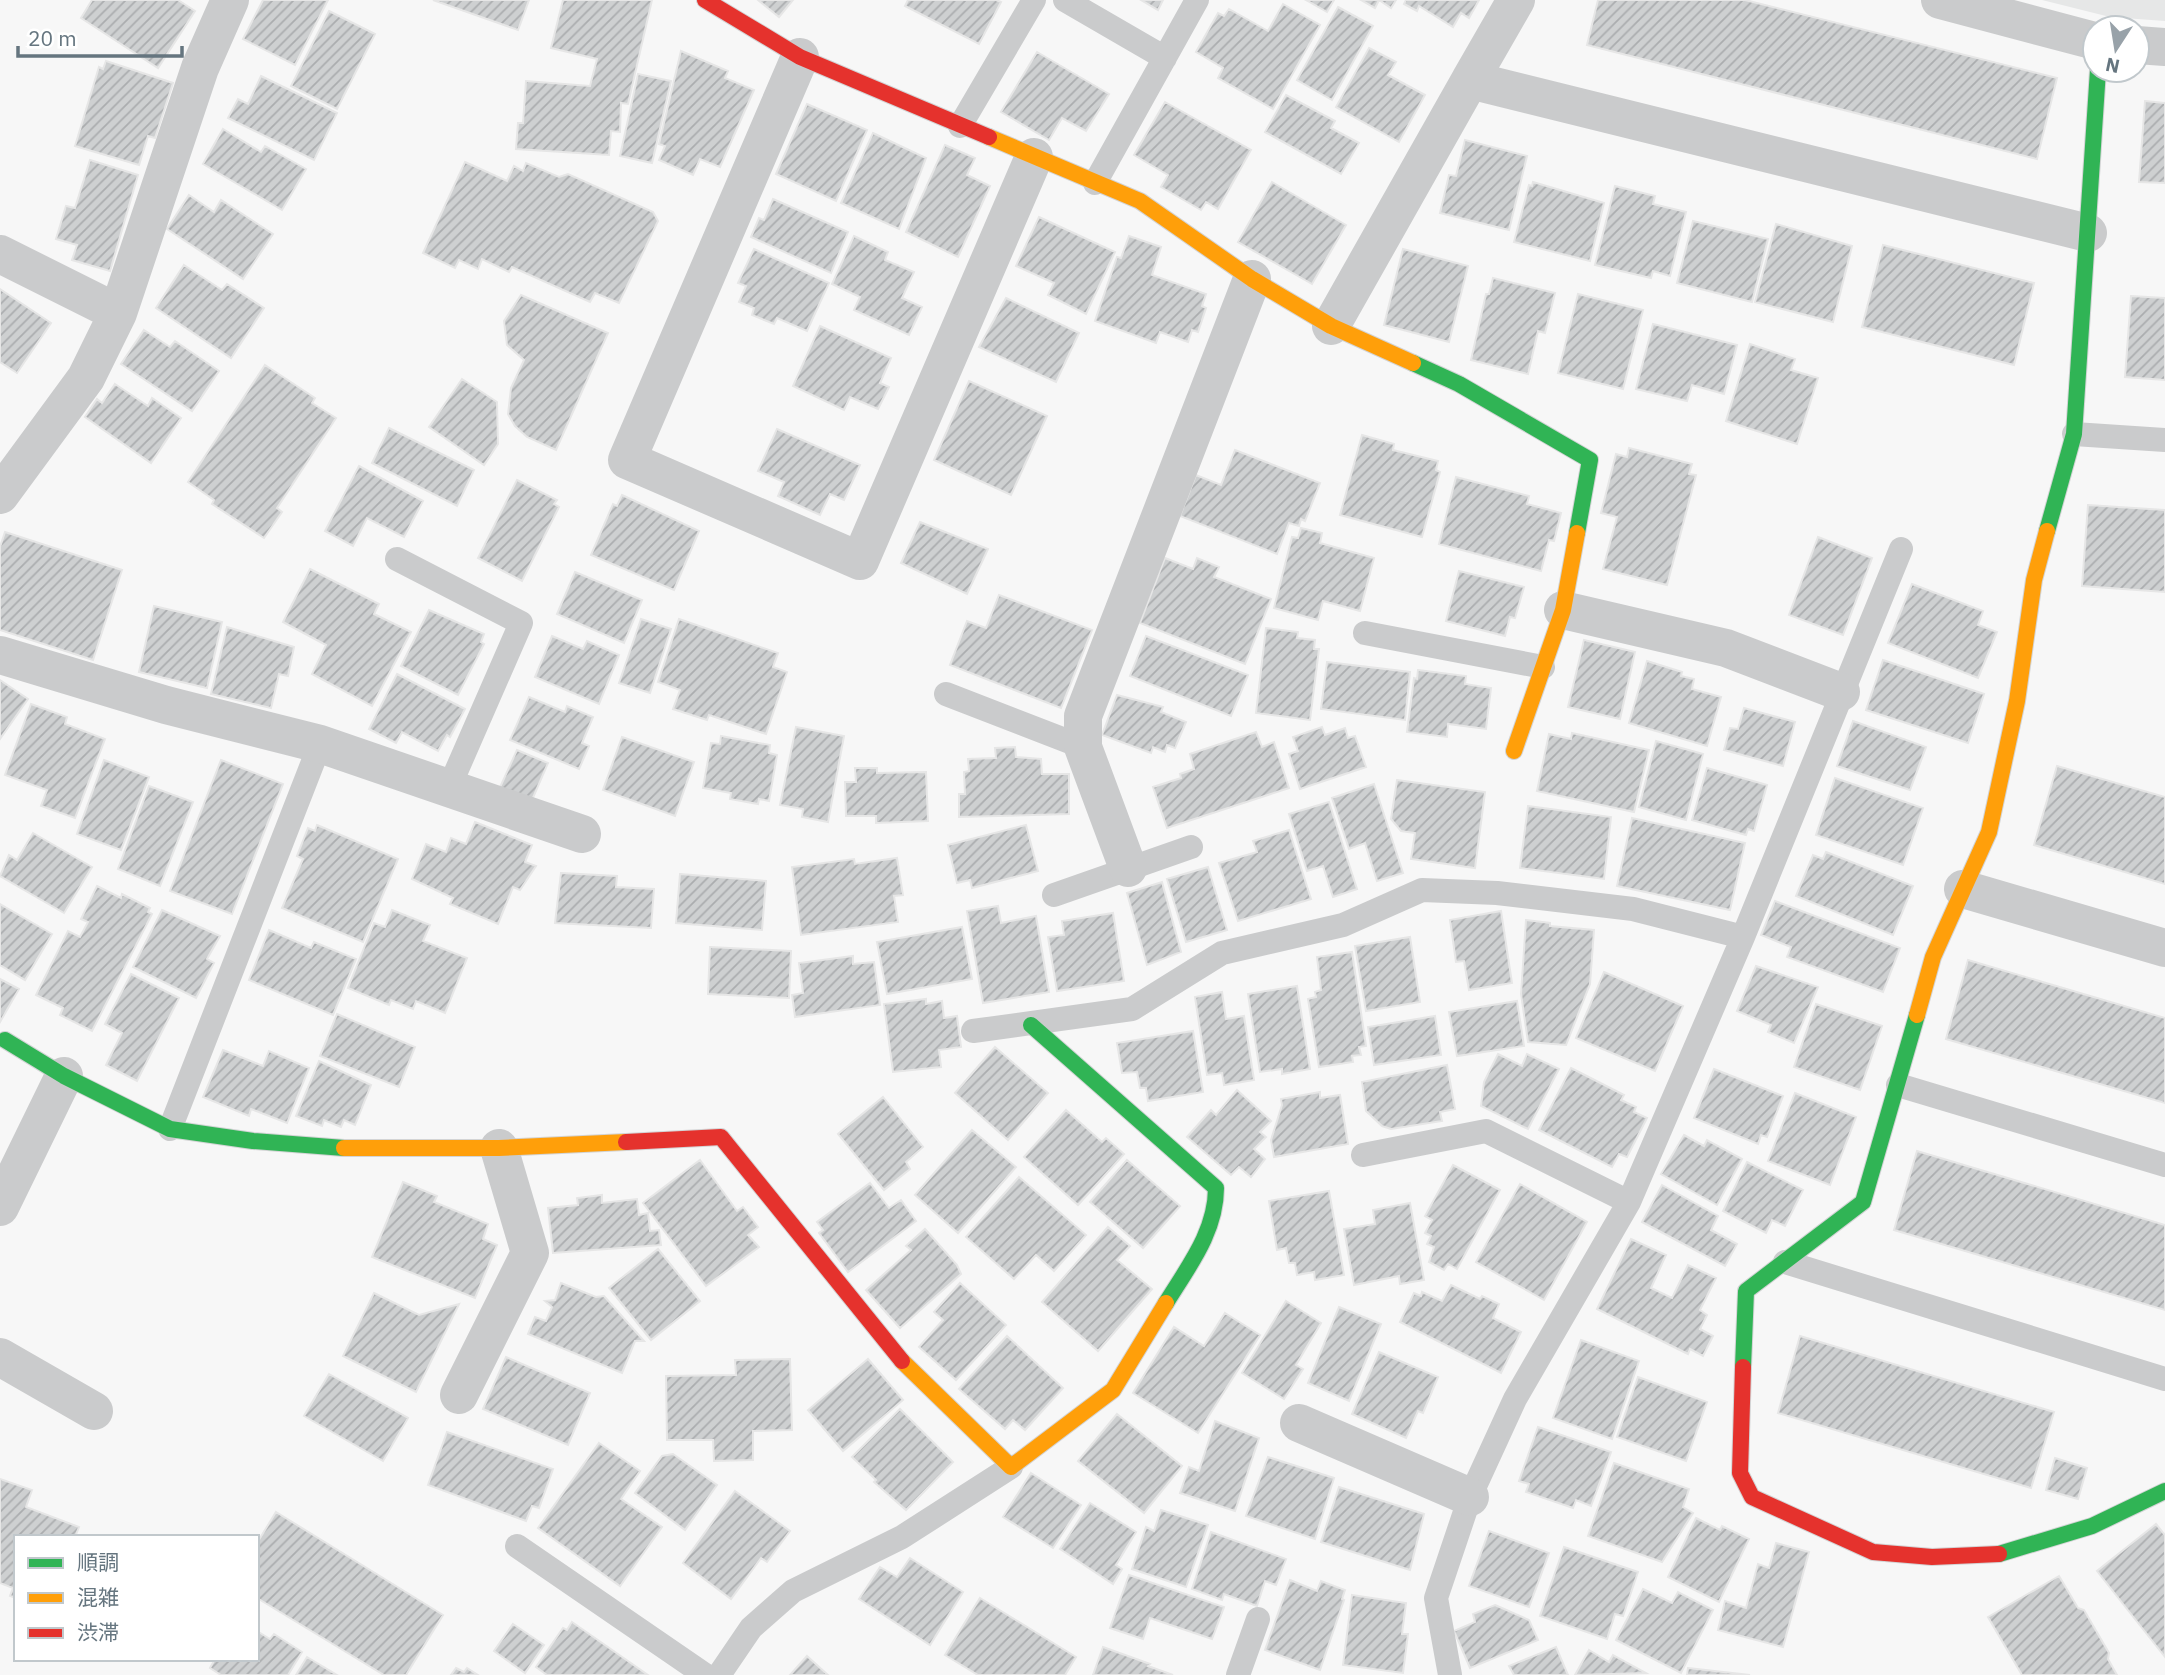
<svg xmlns="http://www.w3.org/2000/svg" width="2165" height="1675" font-family="'IBM Plex Sans','Noto Sans JP',sans-serif">
<style>
.built{fill:#e6e7e7}
.building{fill:url(#building-hatch);stroke:#e6e6e6;stroke-width:2}
.lines{fill:none;stroke-linecap:round;stroke-linejoin:round}
.fast-casing{stroke:#d3d4d5;stroke-width:18}
.slow-casing{stroke:#d3d4d5;stroke-width:18}
.jam-casing{stroke:#d3d4d5;stroke-width:18}
.lane{stroke:#cacbcc;stroke-width:24}
.street{stroke:#cacbcc;stroke-width:38}
.fast{stroke:#30b455;stroke-width:16}
.slow{stroke:#ff9f0a;stroke-width:16}
.jam{stroke:#e5322d;stroke-width:16}
</style>
<defs>
<pattern id="building-hatch" width="6" height="6" patternUnits="userSpaceOnUse" patternTransform="scale(1.75)"><rect width="6" height="6" fill="#ced0d1"/><path d="M-1 1l2-2M0 6l6-6M5 7l2-2" fill="none" stroke="#abadaf"/></pattern>
</defs>
<rect width="100%" height="100%" fill="#f7f7f7"/>
<!-- built -->
<path class="built" d="M2042 0H2165V21L2110 17Z"/>
<!-- building -->
<path class="building" d="M92 0H178L195 11 158 68 81 18Z
M263 0H328L295 65 243 39Z
M433 0H529L518 30Z
M563 0H652L628 104 621 103 620 132 611 131 609 155 516 149 518 123H523L526 81 590 86 597 59 551 48Z
M758 0H793L779 17Z
M908 0H996L1001 2 979 44 905 6Z
M1141 0H1163L1158 10Z
M1306 0H1334L1327 12Z
M1361 0H1396L1391 8 1379 0 1375 8Z
M1406 0H1479L1469 18 1461 13 1453 27 1419 6 1417 11 1404 4Z
M1598 0H1745L2057 78 2037 159 1587 45Z
M1283 4 1320 25 1273 109 1218 78 1223 68 1196 52 1218 13 1224 16 1229 9 1268 31Z
M1338 7 1373 26 1332 100 1297 80Z
M329 11 375 34 337 109 291 86Z
M1369 48 1396 62 1388 75 1425 95 1399 142 1336 107Z
M681 51 728 71 725 78 754 90 720 167 700 159 693 175 659 160 665 146 659 144Z
M1037 52 1109 94 1086 131 1062 118 1049 140 1001 112Z
M106 61 173 83 155 138 148 136 139 165 75 146 99 67 103 69Z
M638 74 671 81 652 163 620 156Z
M261 76 337 113 314 160 228 118 238 99 248 104Z
M1286 95 1335 121 1331 128 1359 143 1341 174 1265 132Z
M2145 101 2165 103V183L2139 182Z
M1165 102 1251 150 1218 209 1206 202 1201 210 1161 187 1168 175 1134 155Z
M807 104 867 130 836 201 776 174Z
M223 129 261 152 265 146 306 169 282 210 203 164Z
M873 133 926 158 899 229 841 203Z
M1465 140 1527 156 1509 230 1440 213 1449 175 1456 176Z
M945 145 975 158 967 175 990 186 958 257 906 232Z
M90 160 138 175 110 271 72 260 77 245 56 239 66 206 75 208Z
M465 162 507 181 514 166 523 171 526 163 559 177 568 174 653 212 658 221 619 303 595 293 590 302 512 267 509 272 482 259 478 269 459 260 455 268 423 253Z
M1272 182 1346 225 1312 284 1238 242Z
M1533 182 1604 203 1590 261 1514 242 1529 185 1532 186Z
M1615 186 1655 196 1653 204 1686 212 1670 276 1653 271 1651 278 1595 265Z
M189 195 214 212 221 200 273 234 243 279 167 229Z
M773 199 848 232 831 273 751 237 759 218 764 220Z
M1039 217 1115 252 1086 314 1048 295 1054 283 1016 266Z
M1693 221 1768 239 1752 302 1677 283Z
M1776 224 1852 246 1833 322 1755 302Z
M854 236 888 252 885 260 914 272 902 298 922 307 909 335 854 310 860 297 832 284Z
M1129 236 1161 247 1152 275 1206 294 1202 306 1206 308 1198 332 1192 330 1188 342 1160 332 1156 343 1095 321 1117 257 1121 258Z
M1883 245 2034 283 2014 365 1862 327Z
M754 249 829 283 807 331 777 318 774 324 752 315 754 308 739 302 746 286 738 283Z
M1403 249 1468 266 1449 342 1384 325Z
M184 265 222 290 227 284 264 308 231 358 156 308Z
M1493 278 1555 293 1545 333 1538 331 1528 374 1471 360 1486 294H1489Z
M0 289 51 323 17 373 0 362Z
M1578 294 1643 310 1623 389 1558 373Z
M521 295 608 333 556 450 527 437 515 426 508 414 511 388 524 360 507 345 504 321Z
M2131 296 2165 298V380L2125 377Z
M1006 298 1079 333 1056 382 979 347Z
M1653 324 1737 345 1724 394 1692 385 1687 401 1636 389Z
M820 326 891 358 880 383 889 387 878 409 850 397 844 410 793 386Z
M144 330 170 347 175 341 219 371 192 411 121 364Z
M1750 344 1795 359 1791 370 1818 378 1797 444 1726 421Z
M265 365 315 398 312 403 336 418 277 508 282 512 264 538 212 504 214 500 188 482Z
M462 379 497 402 498 444 484 465 429 427Z
M969 381 1047 416 1011 495 934 460Z
M115 384 148 406 152 398 181 418 151 463 85 417 97 399 102 403Z
M389 428 474 470 457 506 372 463Z
M777 429 860 465 844 500 830 494 820 515 778 496 784 482 758 471Z
M1362 435 1394 444 1393 450 1438 461 1436 470 1440 472 1422 537 1340 515Z
M1629 448 1692 464 1689 474 1696 475 1667 585 1603 569 1617 517 1601 513 1616 454 1627 457Z
M1235 450 1320 483 1305 521 1301 519 1299 526 1289 523 1277 554 1180 516 1196 475 1221 485Z
M359 466 423 501 404 537 367 518 353 546 325 531Z
M1456 477 1529 496 1527 504 1561 513 1554 541 1549 540 1541 571 1439 544Z
M517 480 557 500 554 504 559 507 522 581 478 558Z
M622 495 699 531 674 590 591 555 613 504 617 506Z
M2088 505 2165 510V592L2082 586Z
M920 522 988 549 967 594 901 563Z
M1301 528 1322 533 1320 543 1374 558 1360 611 1323 601 1318 620 1274 608 1292 537 1298 538Z
M5 532 122 570 93 660 0 630V547Z
M1818 537 1872 558 1843 635 1789 615Z
M1165 558 1193 569 1197 558 1219 567 1214 577 1271 599 1245 664 1140 623Z
M310 569 379 604 374 614 411 632 372 706 312 674 326 645 283 622Z
M1459 571 1524 587 1515 618 1510 617 1505 636 1446 621Z
M575 572 642 600 624 643 557 614Z
M1912 584 1983 611 1978 625 1997 632 1978 678 1888 643Z
M999 595 1092 630 1061 708 950 665 967 621 986 628Z
M154 606 222 622 207 688 139 672Z
M429 610 484 634 481 642 484 644 458 695 401 666Z
M641 619 671 629 650 693 619 683Z
M679 619 778 653 773 667 787 672 766 734 709 715 707 720 673 709 680 690 658 682Z
M227 627 294 647 288 676 279 674 271 708 211 694Z
M1266 628 1298 632 1297 638 1315 640 1314 649H1319L1310 720 1256 713Z
M552 636 583 649 587 641 619 655 599 704 535 677Z
M1146 636 1248 675 1231 716 1130 676Z
M1584 640 1635 652 1620 719 1568 707Z
M1883 660 1984 694 1968 743 1866 710Z
M1647 661 1682 672 1681 676 1694 679 1692 689 1721 697 1707 746 1629 723Z
M1327 662 1410 672 1405 720 1321 709Z
M1418 670 1466 676 1465 684 1491 688 1486 729 1448 724 1447 737 1407 732 1414 678 1417 679Z
M397 674 465 709 450 737 447 735 438 751 402 732 396 743 369 729Z
M0 680 28 699 0 739Z
M1117 695 1163 707 1161 712 1186 722 1175 748 1167 745 1165 752 1153 747 1151 753 1102 735Z
M529 697 565 712 567 706 593 717 582 743 589 746 579 769 510 740Z
M31 704 67 717 65 724 105 739 75 818 41 806 47 790 5 775Z
M1744 708 1795 722 1783 766 1724 750 1730 728 1738 729Z
M1853 721 1926 747 1910 790 1837 766Z
M796 727 844 736 828 822 802 817 803 809 780 805Z
M1322 727 1325 735 1345 728 1348 738 1355 736 1366 767 1300 789 1289 754 1298 751 1293 737Z
M1256 732 1262 747 1274 742 1289 788 1167 828 1153 787 1181 778 1180 774 1194 769 1190 754Z
M1572 733 1649 750 1634 812 1537 791 1549 734 1571 739Z
M721 736 770 745 769 753 777 755 769 801 759 799 758 804 730 799 731 793 703 788 711 743 720 744Z
M622 737 694 762 675 816 603 790Z
M1656 741 1703 754 1686 820 1639 807Z
M1015 747 1016 757 1041 759 1042 774H1069V814L959 817V794H965L964 772 969 771 968 759 996 758 995 748Z
M517 750 548 763 529 807 497 794Z
M104 760 149 777 121 850 77 834Z
M221 760 283 784 232 914 170 891Z
M2057 766 2165 797V884L2034 845Z
M855 768H877V773L926 772 928 821 876 823V816H846L845 782H856Z
M1707 768 1767 785 1754 831 1748 829 1746 835 1692 820Z
M1835 778 1923 808 1903 865 1816 835Z
M1397 780 1485 792 1475 868 1411 859 1415 833 1401 831 1391 819Z
M1374 784 1403 873 1377 881 1365 843 1349 849 1332 798Z
M149 786 193 802 160 886 118 869Z
M1329 802 1357 889 1333 897 1323 866 1307 871 1289 814Z
M1528 806 1611 817 1604 879 1520 868Z
M1632 818 1745 843 1730 910 1617 886Z
M475 822 532 845 525 862 536 866 520 890 513 887 498 924 450 904 453 898 412 879 426 844 446 852 451 838 466 844Z
M317 825 398 859 363 942 282 908 303 859 297 856 308 828 315 831Z
M1026 825 1038 871 972 888 970 880 957 883 948 845Z
M1289 830 1311 899 1238 921 1219 863 1257 852 1253 841Z
M33 833 92 867 64 913 0 876 9 855 17 860Z
M1826 852 1913 886 1893 935 1796 896 1813 855 1823 859Z
M897 858 903 895 894 896 898 922 801 935 792 867 854 859 855 864Z
M1208 867 1227 930 1186 942 1167 879Z
M561 873 617 876 616 887 654 889 651 928 555 923Z
M680 874 766 881 762 930 676 923Z
M1162 882 1181 952 1147 965 1127 893Z
M97 886 121 898 122 894 150 908 148 912 152 914 92 1031 60 1015 63 1008 36 995 68 931 80 937 88 922 81 919Z
M1775 901 1900 948 1883 992 1787 957 1791 947 1761 935Z
M0 904 52 934 25 980 0 965Z
M998 906 1001 923 1036 916 1049 992 983 1003 967 911Z
M162 910 220 936 207 959 214 963 196 998 133 967Z
M392 910 430 925 423 941 467 958 445 1013 416 1001 413 1009 391 1000 389 1005 348 988 374 923 385 927Z
M1501 911 1512 983 1469 990 1464 961 1456 962 1450 920Z
M1113 913 1124 981 1057 991 1048 937 1064 935 1062 921Z
M1526 920 1550 923V926L1594 930 1590 984 1566 1045 1528 1042 1521 994Z
M962 927 972 979 887 994 877 942Z
M269 930 311 948 314 942 356 959 333 1015 249 980Z
M1410 937 1420 1002 1366 1011 1355 946Z
M710 947 791 951 789 998 708 994Z
M1352 952 1366 1046 1359 1047 1361 1055 1352 1056 1353 1062 1319 1067 1308 999 1316 997 1315 992 1321 990 1317 957Z
M853 956V964L874 962 880 1005 795 1017 792 995 803 993 799 963Z
M1968 960 2165 1018V1103L1946 1039Z
M1756 966 1818 987 1794 1043 1768 1032 1771 1025 1737 1011Z
M1604 972 1683 1006 1655 1071 1576 1038Z
M131 974 179 998 137 1081 106 1065 122 1033 105 1024Z
M0 979 19 989 0 1022Z
M1297 986 1310 1069 1282 1074V1069L1260 1072 1248 994Z
M1222 992 1226 1019 1244 1016 1254 1080 1224 1085 1222 1073 1207 1075 1195 997Z
M926 999V1004L942 1001 944 1018 957 1016 961 1047 939 1050 941 1067 893 1072 884 1004Z
M1517 1001 1524 1046 1457 1056 1449 1012Z
M1816 1004 1882 1026 1860 1090 1794 1067Z
M337 1014 415 1047 399 1087 320 1056Z
M1435 1016 1441 1055 1374 1065 1368 1027Z
M1193 1031 1203 1092 1148 1101 1146 1088H1140L1137 1072 1122 1073 1117 1043Z
M995 1047 1048 1093 1008 1140 955 1093Z
M223 1050 263 1066 269 1051 309 1068 287 1123 251 1109 249 1116 203 1097Z
M1498 1054 1522 1066 1527 1054 1559 1069 1528 1129 1481 1106 1484 1082Z
M319 1061 371 1085 355 1125 344 1120 341 1127 324 1120 322 1126 296 1116Z
M1447 1065 1455 1109 1440 1112 1442 1121 1391 1129 1382 1126 1366 1111 1362 1082Z
M1571 1068 1624 1095 1621 1100 1636 1107 1634 1112 1647 1118 1627 1157 1619 1154 1612 1167 1539 1130Z
M1714 1069 1783 1096 1767 1137 1761 1135 1758 1144 1694 1118Z
M1237 1090 1271 1121 1260 1132 1266 1137 1254 1149 1265 1159 1251 1177 1239 1167 1231 1175 1187 1137 1211 1110 1216 1115Z
M1320 1092V1098L1340 1095 1348 1144 1274 1157 1271 1140 1282 1105 1281 1099Z
M1795 1093 1856 1117 1830 1185 1768 1161Z
M883 1097 923 1147 906 1162 910 1169 884 1190 838 1134Z
M1066 1110 1102 1142 1106 1138 1124 1154 1078 1205 1024 1157Z
M972 1130 1016 1167 958 1233 915 1195Z
M1684 1135 1704 1146 1707 1140 1742 1159 1717 1205 1661 1174Z
M1917 1151 2165 1225V1310L1894 1230Z
M700 1160 737 1211 743 1207 758 1227 748 1235 759 1247 706 1286 643 1203Z
M1127 1160 1180 1206 1143 1248 1090 1202Z
M1747 1162 1803 1190 1785 1226 1772 1220 1766 1233 1723 1211Z
M1453 1165 1500 1190 1457 1269 1448 1264 1444 1270 1429 1262 1434 1247 1427 1244 1431 1236 1425 1233 1432 1220 1425 1216Z
M1019 1177 1086 1235 1054 1271 1036 1255 1014 1279 966 1237Z
M403 1182 437 1196 434 1202 488 1224 483 1239 497 1245 475 1298 372 1257Z
M870 1183 889 1208 901 1200 916 1221 848 1272 819 1233 823 1230 817 1222Z
M1520 1184 1587 1222 1544 1300 1476 1262Z
M1662 1185 1718 1216 1711 1230 1737 1244 1725 1266 1642 1222Z
M1329 1191 1344 1275 1315 1280 1314 1272 1297 1275 1295 1263H1289L1286 1248 1277 1250 1269 1201Z
M602 1195V1203L637 1199 639 1215 648 1213 650 1231 659 1230 661 1245 553 1253 548 1208 578 1205 577 1198Z
M1410 1203 1424 1280 1400 1284 1399 1276 1354 1285 1344 1229 1375 1224 1373 1210Z
M1108 1227 1130 1246 1117 1260 1152 1289 1098 1351 1042 1302Z
M925 1229 957 1265 961 1274 900 1328 866 1290 911 1250 906 1246Z
M1631 1239 1666 1255 1651 1288 1672 1298 1688 1265 1716 1278 1700 1310 1707 1315 1700 1329 1713 1336 1703 1356 1690 1349 1688 1354 1597 1309Z
M658 1249 700 1301 651 1340 609 1288Z
M561 1283 596 1297 604 1296 644 1341H635L622 1373 528 1334 535 1317 546 1321 552 1307 545 1301 555 1300Z
M960 1283 1006 1325 956 1380 919 1347 943 1320 934 1312Z
M1451 1285 1480 1299 1482 1296 1499 1304 1493 1318 1521 1332 1501 1373 1400 1322 1414 1293 1421 1296 1422 1292 1442 1301Z
M374 1293 419 1315 459 1304 416 1392 343 1356Z
M1286 1301 1321 1323 1296 1365 1303 1369 1284 1399 1242 1373Z
M1339 1307 1381 1324 1349 1401 1308 1383Z
M1225 1313 1260 1335 1198 1433 1133 1393 1174 1327 1204 1346Z
M1007 1336 1063 1388 1025 1430 1013 1420 1005 1429 959 1389Z
M1800 1336 2054 1412 2031 1488 1778 1413Z
M1581 1340 1639 1361 1612 1439 1553 1418Z
M1379 1352 1438 1377 1423 1413 1418 1411 1406 1438 1352 1414Z
M506 1357 590 1393 568 1445 483 1409Z
M790 1359 792 1430 753 1431V1460L714 1461 713 1440H667L666 1376 736 1375 735 1360Z
M868 1359 903 1400 843 1451 808 1410Z
M329 1374 408 1418 383 1461 304 1416Z
M1638 1377 1707 1402 1686 1461 1617 1437Z
M900 1409 953 1462 906 1510 874 1482 876 1480 852 1457Z
M1117 1414 1182 1466 1144 1513 1078 1461Z
M1215 1421 1259 1438 1235 1511 1180 1493 1189 1467 1199 1471Z
M1538 1427 1611 1452 1591 1506 1576 1500 1573 1508 1526 1492 1529 1484 1519 1481Z
M447 1432 553 1469 539 1508 532 1506 526 1521 428 1485Z
M599 1443 640 1471 621 1499 662 1527 620 1586 538 1528Z
M673 1454 717 1485 685 1530 635 1493 662 1456Z
M1268 1457 1334 1478 1315 1539 1246 1516Z
M2055 1458 2087 1468 2078 1499 2046 1490Z
M1614 1463 1689 1489 1683 1507 1693 1513 1662 1562 1588 1536Z
M1031 1473 1081 1505 1053 1548 1003 1517Z
M0 1479 32 1490 26 1507 79 1527 75 1537H16V1598L10 1596 13 1588 0 1583Z
M1339 1487 1424 1514 1410 1570 1321 1542Z
M735 1491 790 1531 767 1562 761 1558 731 1599 683 1563Z
M1090 1503 1136 1532 1116 1565 1122 1569 1113 1584 1060 1549Z
M1161 1510 1208 1525 1186 1587 1132 1569 1146 1527 1154 1531Z
M276 1512 443 1615 406 1675H384L257 1598V1543Z
M1696 1518 1720 1530 1722 1526 1749 1539 1719 1602 1668 1577Z
M2156 1524 2165 1535V1657L2097 1571Z
M1489 1531 1549 1553 1529 1607 1469 1586Z
M1211 1532 1286 1559 1276 1585 1265 1581 1257 1606 1224 1594 1222 1600 1192 1589Z
M1776 1543 1809 1552 1783 1647 1718 1630 1725 1601 1746 1608 1758 1564 1769 1568Z
M1564 1547 1638 1572 1623 1616 1615 1614 1607 1639 1540 1616Z
M910 1558 963 1592 930 1645 859 1599 880 1567 897 1577Z
M1129 1575 1224 1607 1212 1639 1150 1618 1143 1639 1110 1628Z
M2059 1576 2078 1608 2084 1610 2109 1653 2108 1659 2117 1675H2022L1988 1617Z
M1290 1580 1317 1591 1321 1581 1345 1590 1342 1599 1344 1600 1320 1670 1265 1650Z
M1643 1589 1672 1603 1678 1592 1713 1610 1681 1673 1616 1640Z
M1352 1595 1406 1603 1402 1634H1408L1403 1673 1343 1665Z
M980 1598 1076 1657 1065 1675H978L945 1655Z
M1495 1605 1529 1620 1538 1640 1470 1668 1454 1631 1475 1622 1473 1614Z
M572 1622 648 1675H547L536 1667 563 1628 567 1630Z
M513 1624 544 1645 525 1673 494 1651Z
M257 1631 270 1639 274 1634 302 1652 288 1675H221L210 1668 215 1659H257Z
M1103 1647 1150 1664 1148 1666 1173 1675H1093Z
M1556 1647 1568 1675H1514L1509 1666Z
M1589 1650 1609 1662 1613 1655 1646 1673 1575 1675Z
M807 1656 828 1675H790Z
M307 1657 337 1675H296Z
M456 1668 464 1672 467 1668 478 1675H451Z
M1688 1668 1750 1675H1687Z"/>
<g class="lines">
<defs>
<path id="fast" d="M1413 363 1459 384 1590 460 1577 533
M2047 531 2074 434 2098 70
M1031 1025 1216 1188C1216 1232 1188 1267 1166 1303
M5 1040 64 1076 170 1129 253 1141 344 1148
M1743 1367 1746 1291 1863 1202 1917 1015
M1999 1554 2092 1526 2165 1491"/>
<path id="slow" d="M989 137 1140 201 1252 279 1331 326 1413 363
M1514 751 1563 610 1577 533
M1917 1015 1933 957 1989 832 2017 701 2034 580 2047 531
M344 1148H499L626 1142
M902 1361 1011 1467 1113 1390 1166 1303"/>
<path id="jam" d="M705 0 800 57 989 137
M626 1142 721 1137 902 1361
M1743 1367 1740 1473 1752 1497 1873 1552 1932 1557 1999 1554"/>
</defs>
<!-- fast casing -->
<use href="#fast" class="fast-casing"/>
<!-- slow casing -->
<use href="#slow" class="slow-casing"/>
<!-- jam casing -->
<use href="#jam" class="jam-casing"/>
<!-- lane -->
<path class="lane" d="M1065 0 1165 58
M960 126 1034 0
M1095 183 1197 0
M2074 434 2165 440
M397 559 521 623 448 790
M1365 633 1543 667
M946 694 1083 747
M1054 895 1191 847
M973 1031 1132 1009 1222 953 1343 925 1422 890 1497 893 1633 909 1743 937
M1898 1085 2165 1165
M170 1129 320 744
M1363 1155 1486 1131 1629 1202
M1785 1262 2165 1379
M517 1546 705 1675
M719 1675 751 1628 793 1591 902 1537 1011 1467
M1238 1675 1258 1619
M1450 1675 1436 1598 1470 1497 1515 1399 1629 1202 1743 937 1901 549"/>
<!-- street -->
<path class="street" d="M1516 0 1470 80 2088 233
M1940 0 2095 41
M2137 45 2165 47
M800 57 627 460 860 561 1034 157
M0 254 118 313
M1331 326 1470 80
M0 495 86 378 118 313 200 68 230 0
M1563 610 1726 648 1841 692
M0 655 166 705 320 744 582 834
M1128 868 1083 747V716L1252 279
M1963 889 2165 948
M0 1207 64 1076
M0 1357 94 1411
M459 1395 530 1253 499 1148
M1299 1423 1470 1497"/>
<!-- fast -->
<use href="#fast" class="fast"/>
<!-- slow -->
<use href="#slow" class="slow"/>
<!-- jam -->
<use href="#jam" class="jam"/>
</g>
<!-- legend -->
<rect x="14" y="1535" width="245" height="126" fill="#ffffff" stroke="#c1c8cc" stroke-width="2"/>
<rect x="28" y="1558" width="35" height="10" fill="#30b455" stroke="#c1c8cc" stroke-width="2"/>
<text x="77" y="1570" font-size="21" fill="#65757f">順調</text>
<rect x="28" y="1593" width="35" height="10" fill="#ff9f0a" stroke="#c1c8cc" stroke-width="2"/>
<text x="77" y="1605" font-size="21" fill="#65757f">混雑</text>
<rect x="28" y="1628" width="35" height="10" fill="#e5322d" stroke="#c1c8cc" stroke-width="2"/>
<text x="77" y="1640" font-size="21" fill="#65757f">渋滞</text>
<!-- north arrow -->
<g transform="translate(2116 49) rotate(192)"><circle r="33" fill="#ffffff" stroke="#c1c8cc" stroke-width="2"/>
<path d="M0-5L12 26L0 18L-12 26Z" fill="#98a2a9"/>
<text y="-10" font-size="19" font-weight="bold" text-anchor="middle" fill="#65757f">N</text>
</g>
<!-- scale -->
<path d="M18 46v10h164v-10" fill="none" stroke="#65757f" stroke-width="3.5"/>
<text x="28" y="46" font-size="21" fill="#65757f" stroke="#ffffff" stroke-width="5" paint-order="stroke">20 m</text>
</svg>
